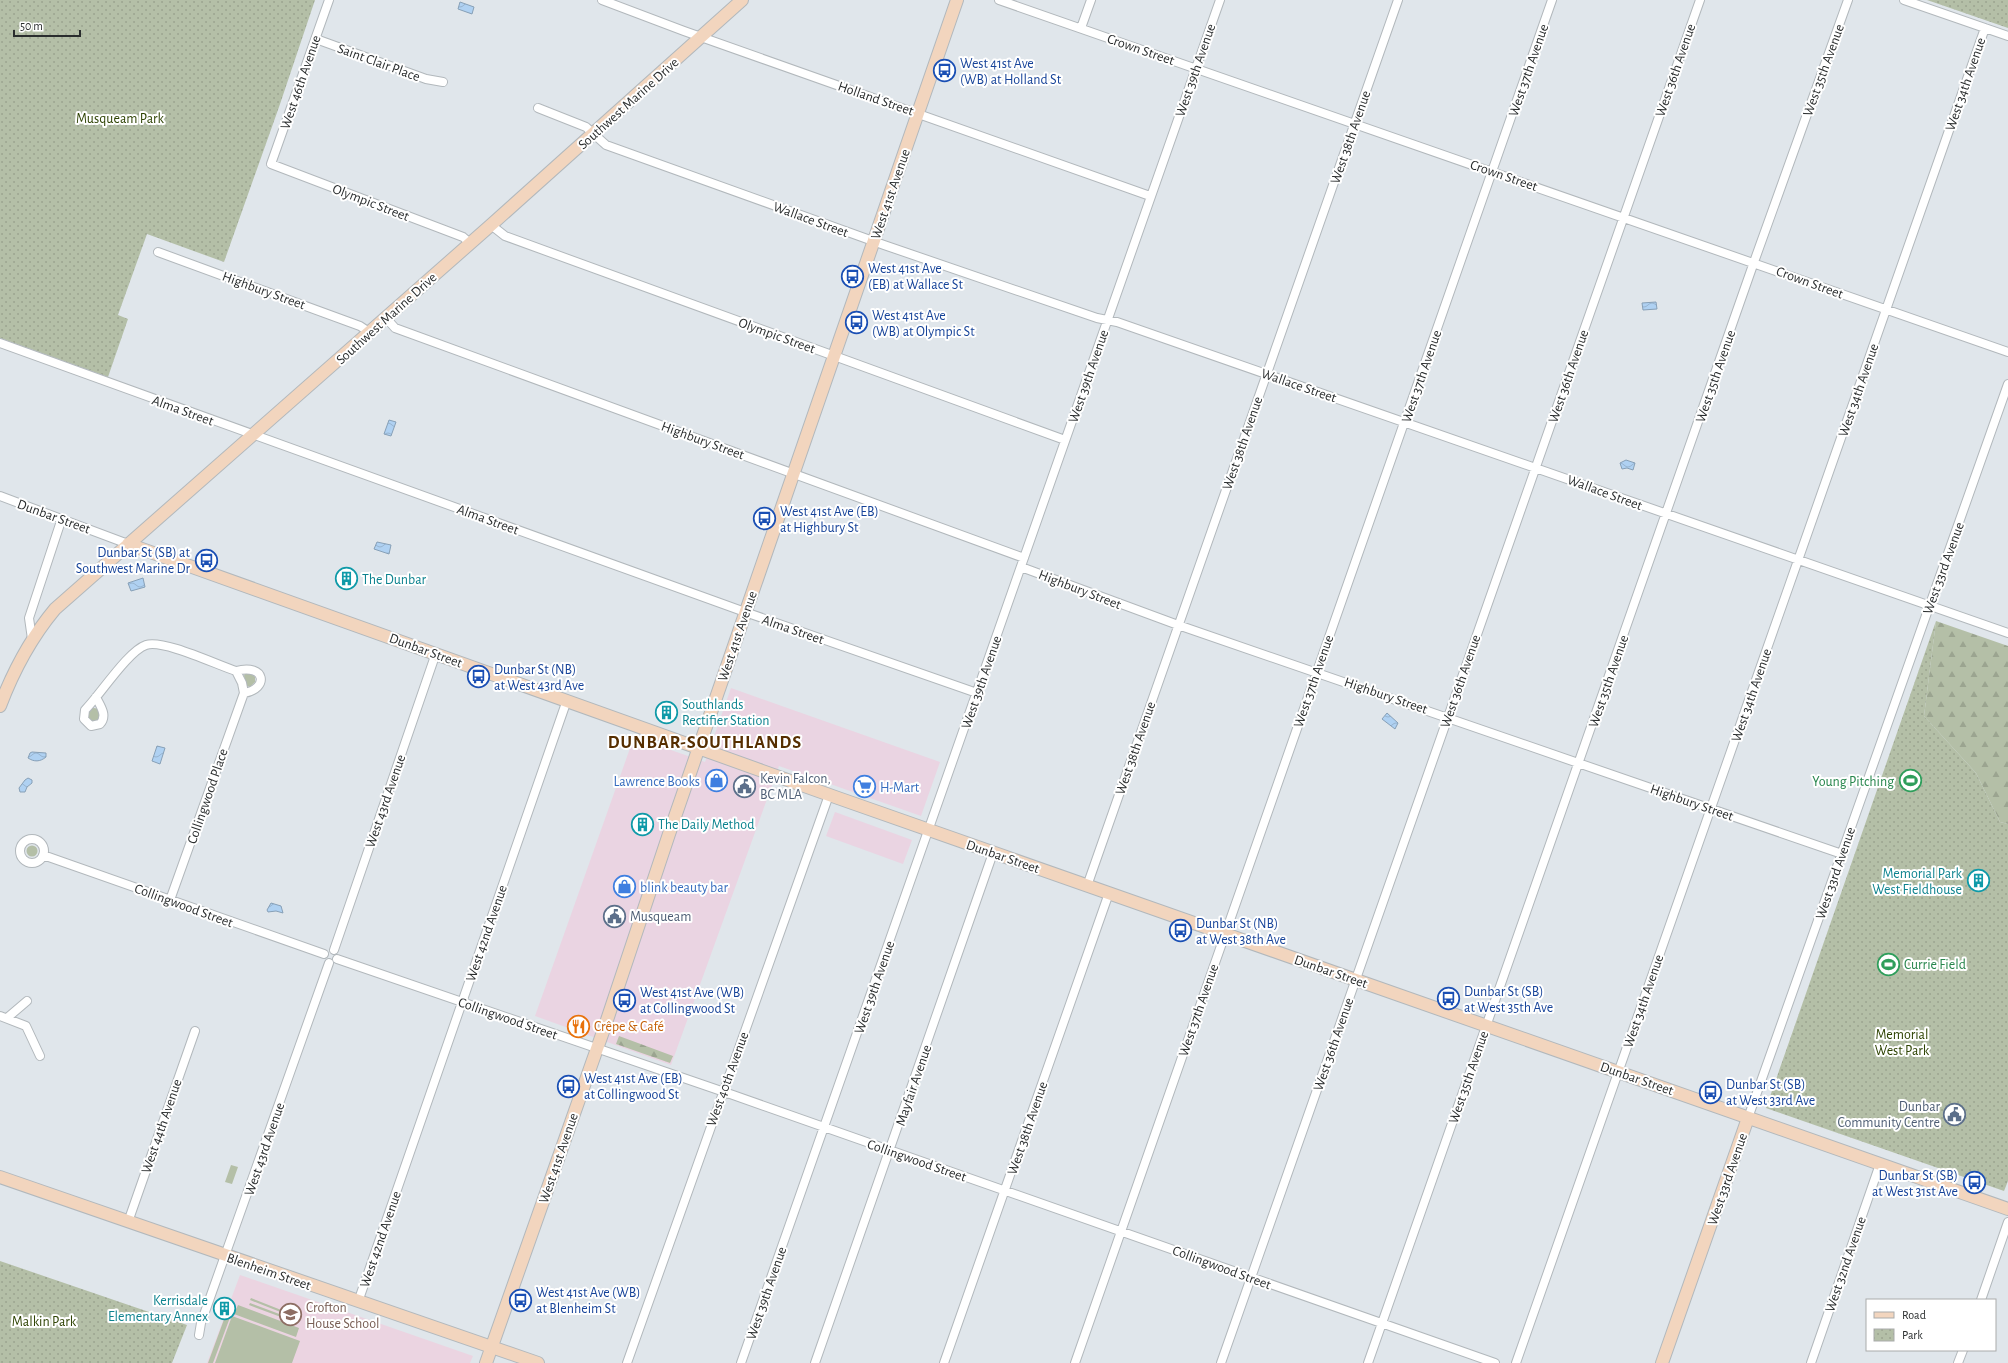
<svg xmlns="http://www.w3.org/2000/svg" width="2008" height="1363" font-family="'Alegreya Sans',sans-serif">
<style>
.commercial{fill:#ead4e2}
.education{fill:#ebd4e1}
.grass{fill:#b4bfa7}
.forest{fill:url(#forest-firs)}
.park{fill:url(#park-dots)}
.water{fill:url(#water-waves);stroke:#87a0b7}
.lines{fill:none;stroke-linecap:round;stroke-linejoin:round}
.street-casing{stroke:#b2b8bc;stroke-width:10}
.secondary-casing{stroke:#b2b8bc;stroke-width:14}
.street{stroke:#fff;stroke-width:8}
.secondary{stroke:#f2d5be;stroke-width:12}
.labels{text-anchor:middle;stroke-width:4;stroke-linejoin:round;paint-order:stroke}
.street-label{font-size:14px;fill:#2a2d2e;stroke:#fff}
.transit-label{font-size:14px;fill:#164399;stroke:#fff;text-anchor:start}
.park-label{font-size:14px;fill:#2e4303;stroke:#fff}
.culture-label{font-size:14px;fill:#0d838f;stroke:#fff;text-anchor:start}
.service-label{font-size:14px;fill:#4e5e75;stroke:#fff;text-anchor:start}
.shop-label{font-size:14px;fill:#366cbe;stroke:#fff;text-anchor:start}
.leisure-label{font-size:14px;fill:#27864d;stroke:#fff;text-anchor:end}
.food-label{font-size:14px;fill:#c56008;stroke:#fff;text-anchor:start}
.education-label{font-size:14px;fill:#785e54;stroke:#fff;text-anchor:start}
.district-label{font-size:18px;font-weight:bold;letter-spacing:1px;fill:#562e00;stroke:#fff}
</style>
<defs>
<pattern id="forest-firs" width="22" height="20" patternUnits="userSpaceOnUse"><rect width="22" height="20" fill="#b4bfa7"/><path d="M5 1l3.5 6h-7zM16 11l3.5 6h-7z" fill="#9ba490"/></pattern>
<pattern id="park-dots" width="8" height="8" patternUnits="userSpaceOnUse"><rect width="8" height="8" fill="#b4bfa7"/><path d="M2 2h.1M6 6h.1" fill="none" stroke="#9ba490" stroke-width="1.8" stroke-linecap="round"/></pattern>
<pattern id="water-waves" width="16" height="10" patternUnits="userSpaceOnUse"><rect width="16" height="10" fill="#afd1f2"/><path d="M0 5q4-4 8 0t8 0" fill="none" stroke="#97b4d0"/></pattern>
</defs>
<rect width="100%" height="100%" fill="#e0e6eb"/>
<!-- commercial -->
<path class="commercial" d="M731 688 940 762 921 816 779 766 671 1065 535 1016 634 737 705 762Z
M835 812 912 840 903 864 826 836Z"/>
<!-- education -->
<path class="education" d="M240 1275 473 1356 470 1363H207Z"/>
<!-- grass -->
<path class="grass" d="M245 673H250L255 677V682L250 687 247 686 244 676Z
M87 715a7 7 0 1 1 14 0a7 7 0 1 1-14 0Z
M26.5 851a5.5 5.5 0 1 1 11 0a5.5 5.5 0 1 1-11 0Z
M231 1165 238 1167 232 1184 225 1182Z
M251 1298 299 1317 298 1319 250 1300Z
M230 1303 235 1304 213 1363H208Z
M250 1303 298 1321 297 1323 249 1305Z
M238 1305 299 1328 296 1337 234 1314Z
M232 1316 300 1341 292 1363H215Z"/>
<!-- forest -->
<path class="forest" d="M1936 621 2008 646V824L2000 822 1976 773 1924 716Z
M619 1036 673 1056 670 1063 616 1044Z"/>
<!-- park -->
<path class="park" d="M0 0H315L279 107 224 262 147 234 118 315 128 319 108 377 0 338Z
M1927 0H2008V28Z
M1936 621 1924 716 1976 773 2000 822 2008 824V1181L2004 1191 1766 1108Z
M0 1261 187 1325 172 1363H0Z"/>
<!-- water -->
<path class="water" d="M460 2 474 7 472 14 458 9Z
M1656 302 1657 309 1643 310 1642 303Z
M389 420 396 422 391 436 384 434Z
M1626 460 1635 463 1633 470 1627 468 1622 469 1620 463Z
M377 542 391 545 389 554 374 549Z
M143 578 145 587 131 591 128 583Z
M1387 713 1398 723 1395 729 1382 719Z
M157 746 165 748 160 764 152 761Z
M32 752 46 753V757C40 762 34 762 28 758L30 753Z
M28 778 32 780V783L27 787 25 792H20L19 788 25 780Z
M271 903 281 906 283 913 276 911 268 912 267 910Z"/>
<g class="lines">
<defs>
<path id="street" d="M329 0 271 164 463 237 470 243
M602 0 684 31 1150 196
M999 0 2008 352
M1904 0 2008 36
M1081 28 1091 0
M316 39 426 79 443 82
M538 108 586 127 606 145 884 245 1097 318 1117 322 2008 633
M491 225 505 236 1065 440
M158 252 360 326 369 332
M386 318 395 328 1024 558
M0 343 745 612 977 693
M0 496 128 544
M1021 567 1178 625 1842 854
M32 639 29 618 62 518
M236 671C266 663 269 689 244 693
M96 697C100 706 108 715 100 724L91 726 84 719 85 710C100 695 128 651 146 645 163 639 217 665 236 671L242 683 244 693 170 900
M20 851a12 12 0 1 1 24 0a12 12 0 1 1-24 0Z
M43 855 324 954
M1087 886 1398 0
M334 950 436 653
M337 959 733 1095 1495 1363
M0 1016 26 1026 40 1056
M7 1018 27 1001
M1748 1118 2008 384
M128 1222 195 1031
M1981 1300 2008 1222
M358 1302 567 700
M199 1335 201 1323 329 963
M627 1363 829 795
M741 1363 1220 0
M815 1363 993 853
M944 1363 1109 893
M1075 1363 1552 0
M1221 1363 1700 0
M1368 1363 1754 262 1848 0
M1516 1363 1985 28
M1811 1363 1880 1164
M1958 1363 1963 1350"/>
<path id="secondary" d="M128 544 838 798 2008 1209
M0 706C14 669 30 639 55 609L491 225 742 0
M0 1177 538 1363
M486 1363 605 1026 669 834 957 0
M1662 1363 1748 1118"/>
</defs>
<!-- street casing -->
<use href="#street" class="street-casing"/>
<!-- secondary casing -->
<use href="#secondary" class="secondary-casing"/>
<!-- street -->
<use href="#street" class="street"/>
<!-- secondary -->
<use href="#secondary" class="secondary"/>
</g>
<!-- icons -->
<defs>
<symbol id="bus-ring" viewBox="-11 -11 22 22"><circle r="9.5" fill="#fff" stroke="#1a4fb4" stroke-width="1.5"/><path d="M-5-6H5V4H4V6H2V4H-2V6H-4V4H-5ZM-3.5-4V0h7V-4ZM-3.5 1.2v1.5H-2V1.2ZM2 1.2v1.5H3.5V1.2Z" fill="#1a4fb4"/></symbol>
<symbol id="building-ring" viewBox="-11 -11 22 22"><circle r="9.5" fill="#fff" stroke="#0f9aa8" stroke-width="1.5"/><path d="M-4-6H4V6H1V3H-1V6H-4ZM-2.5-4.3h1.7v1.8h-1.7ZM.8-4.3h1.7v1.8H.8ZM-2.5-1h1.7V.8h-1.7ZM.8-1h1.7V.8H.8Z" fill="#0f9aa8"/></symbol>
<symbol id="shop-ring" viewBox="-11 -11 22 22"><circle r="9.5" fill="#fff" stroke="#3f7fe0" stroke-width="1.5"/><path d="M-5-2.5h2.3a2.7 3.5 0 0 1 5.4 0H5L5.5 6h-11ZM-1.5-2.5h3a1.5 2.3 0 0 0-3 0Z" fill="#3f7fe0"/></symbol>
<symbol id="stadium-ring" viewBox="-11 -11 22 22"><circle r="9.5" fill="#fff" stroke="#2e9e5b" stroke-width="1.5"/><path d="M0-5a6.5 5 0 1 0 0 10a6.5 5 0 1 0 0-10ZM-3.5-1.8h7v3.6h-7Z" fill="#2e9e5b"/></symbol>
<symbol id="civic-ring" viewBox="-11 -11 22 22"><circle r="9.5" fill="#fff" stroke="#5c6f8a" stroke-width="1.5"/><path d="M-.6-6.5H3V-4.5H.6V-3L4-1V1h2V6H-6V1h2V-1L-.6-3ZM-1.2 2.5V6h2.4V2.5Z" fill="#5c6f8a"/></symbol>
<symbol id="supermarket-ring" viewBox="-11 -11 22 22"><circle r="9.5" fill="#fff" stroke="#3f7fe0" stroke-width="1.5"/><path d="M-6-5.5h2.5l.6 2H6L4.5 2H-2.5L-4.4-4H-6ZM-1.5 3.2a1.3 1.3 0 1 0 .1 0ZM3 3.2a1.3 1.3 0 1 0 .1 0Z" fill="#3f7fe0"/></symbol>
<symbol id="restaurant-ring" viewBox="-11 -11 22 22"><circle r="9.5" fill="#fff" stroke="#e8710a" stroke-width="1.5"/><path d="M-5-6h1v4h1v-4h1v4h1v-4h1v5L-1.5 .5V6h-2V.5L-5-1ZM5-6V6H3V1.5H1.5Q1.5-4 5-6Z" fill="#e8710a"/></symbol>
<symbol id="school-ring" viewBox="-11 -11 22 22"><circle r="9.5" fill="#fff" stroke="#8d6e63" stroke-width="1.5"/><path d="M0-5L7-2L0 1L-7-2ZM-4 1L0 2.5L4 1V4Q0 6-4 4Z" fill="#8d6e63"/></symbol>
</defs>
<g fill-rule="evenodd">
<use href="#bus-ring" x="932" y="58" width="25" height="25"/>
<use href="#bus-ring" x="840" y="264" width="25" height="25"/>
<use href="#bus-ring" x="844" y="310" width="25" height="25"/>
<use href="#bus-ring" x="752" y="506" width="25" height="25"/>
<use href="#bus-ring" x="194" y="548" width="25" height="25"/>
<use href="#building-ring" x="334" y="566" width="25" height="25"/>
<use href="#bus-ring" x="466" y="664" width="25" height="25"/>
<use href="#building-ring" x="654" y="700" width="25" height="25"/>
<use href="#shop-ring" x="704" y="768" width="25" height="25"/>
<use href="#stadium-ring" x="1898" y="768" width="25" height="25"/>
<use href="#civic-ring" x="732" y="774" width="25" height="25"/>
<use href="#supermarket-ring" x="852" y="774" width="25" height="25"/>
<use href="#building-ring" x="630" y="812" width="25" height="25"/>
<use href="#building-ring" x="1966" y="868" width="25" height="25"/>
<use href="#shop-ring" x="612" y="874" width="25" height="25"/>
<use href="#civic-ring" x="602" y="904" width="25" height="25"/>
<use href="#bus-ring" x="1168" y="918" width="25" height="25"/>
<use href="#stadium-ring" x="1876" y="952" width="25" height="25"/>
<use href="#bus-ring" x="1436" y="986" width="25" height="25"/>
<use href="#bus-ring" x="612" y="988" width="25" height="25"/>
<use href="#restaurant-ring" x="566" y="1014" width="25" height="25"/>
<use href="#bus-ring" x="556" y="1074" width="25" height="25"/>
<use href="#bus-ring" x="1698" y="1080" width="25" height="25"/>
<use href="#civic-ring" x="1942" y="1102" width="25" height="25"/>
<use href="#bus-ring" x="1962" y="1170" width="25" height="25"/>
<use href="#bus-ring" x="508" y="1288" width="25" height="25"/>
<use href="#building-ring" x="212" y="1296" width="25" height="25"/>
<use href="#school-ring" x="278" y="1302" width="25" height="25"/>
</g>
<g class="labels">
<!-- street labels -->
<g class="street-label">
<text transform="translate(1141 49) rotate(19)" y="5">Crown Street</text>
<text transform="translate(379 62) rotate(20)" y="5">Saint Clair Place</text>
<text transform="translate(1195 70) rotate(-71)" y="5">West 39th Avenue</text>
<text transform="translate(1528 70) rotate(-71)" y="5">West 37th Avenue</text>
<text transform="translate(1675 70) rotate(-71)" y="5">West 36th Avenue</text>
<text transform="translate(1823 70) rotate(-70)" y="5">West 35th Avenue</text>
<text transform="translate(300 82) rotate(-71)" y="5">West 46th Avenue</text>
<text transform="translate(1965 84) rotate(-71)" y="5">West 34th Avenue</text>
<text transform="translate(876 98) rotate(19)" y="5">Holland Street</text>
<text transform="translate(628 103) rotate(-42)" y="5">Southwest Marine Drive</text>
<text transform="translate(1350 137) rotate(-71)" y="5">West 38th Avenue</text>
<text transform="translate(1504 175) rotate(19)" y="5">Crown Street</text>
<text transform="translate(890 194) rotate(-71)" y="5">West 41st Avenue</text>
<text transform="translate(371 202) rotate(21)" y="5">Olympic Street</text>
<text transform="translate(811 219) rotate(20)" y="5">Wallace Street</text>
<text transform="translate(1810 282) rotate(20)" y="5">Crown Street</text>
<text transform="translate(264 290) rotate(20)" y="5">Highbury Street</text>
<text transform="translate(386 318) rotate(-42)" y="5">Southwest Marine Drive</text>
<text transform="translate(777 335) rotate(20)" y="5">Olympic Street</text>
<text transform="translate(1088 376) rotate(-71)" y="5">West 39th Avenue</text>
<text transform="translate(1421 376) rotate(-71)" y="5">West 37th Avenue</text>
<text transform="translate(1568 376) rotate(-71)" y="5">West 36th Avenue</text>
<text transform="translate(1715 376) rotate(-71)" y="5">West 35th Avenue</text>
<text transform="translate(1299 385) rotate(19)" y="5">Wallace Street</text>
<text transform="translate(1858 390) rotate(-71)" y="5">West 34th Avenue</text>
<text transform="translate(183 410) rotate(20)" y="5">Alma Street</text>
<text transform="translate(703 440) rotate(20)" y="5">Highbury Street</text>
<text transform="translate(1242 443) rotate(-71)" y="5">West 38th Avenue</text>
<text transform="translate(1605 492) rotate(20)" y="5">Wallace Street</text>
<text transform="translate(54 516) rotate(20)" y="5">Dunbar Street</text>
<text transform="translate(488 519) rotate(20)" y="5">Alma Street</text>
<text transform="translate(1943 568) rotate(-70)" y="5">West 33rd Avenue</text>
<text transform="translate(1080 589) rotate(21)" y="5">Highbury Street</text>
<text transform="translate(793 629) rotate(19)" y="5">Alma Street</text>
<text transform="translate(737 636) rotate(-71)" y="5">West 41st Avenue</text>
<text transform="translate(426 650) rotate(20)" y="5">Dunbar Street</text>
<text transform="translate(1313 681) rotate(-71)" y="5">West 37th Avenue</text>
<text transform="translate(1460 681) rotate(-71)" y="5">West 36th Avenue</text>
<text transform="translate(1608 681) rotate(-71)" y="5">West 35th Avenue</text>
<text transform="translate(981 682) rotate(-71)" y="5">West 39th Avenue</text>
<text transform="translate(1386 695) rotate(19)" y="5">Highbury Street</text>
<text transform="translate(1751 695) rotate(-71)" y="5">West 34th Avenue</text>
<text transform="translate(1135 748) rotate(-71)" y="5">West 38th Avenue</text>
<text transform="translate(207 796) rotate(-71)" y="5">Collingwood Place</text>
<text transform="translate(385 801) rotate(-71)" y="5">West 43rd Avenue</text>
<text transform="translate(1692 802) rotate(19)" y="5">Highbury Street</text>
<text transform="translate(1003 856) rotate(19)" y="5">Dunbar Street</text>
<text transform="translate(1835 873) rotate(-71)" y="5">West 33rd Avenue</text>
<text transform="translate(184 905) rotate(20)" y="5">Collingwood Street</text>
<text transform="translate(486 933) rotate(-71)" y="5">West 42nd Avenue</text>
<text transform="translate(1331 971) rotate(19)" y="5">Dunbar Street</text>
<text transform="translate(874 987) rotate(-71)" y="5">West 39th Avenue</text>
<text transform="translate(1643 1001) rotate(-71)" y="5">West 34th Avenue</text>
<text transform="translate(1198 1010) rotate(-71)" y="5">West 37th Avenue</text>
<text transform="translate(508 1018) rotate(19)" y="5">Collingwood Street</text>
<text transform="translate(1333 1044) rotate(-71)" y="5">West 36th Avenue</text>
<text transform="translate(1468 1077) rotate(-71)" y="5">West 35th Avenue</text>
<text transform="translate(1637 1078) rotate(19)" y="5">Dunbar Street</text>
<text transform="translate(727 1079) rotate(-70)" y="5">West 40th Avenue</text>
<text transform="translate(913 1085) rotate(-71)" y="5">Mayfair Avenue</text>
<text transform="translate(161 1126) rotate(-71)" y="5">West 44th Avenue</text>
<text transform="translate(1027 1128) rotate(-71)" y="5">West 38th Avenue</text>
<text transform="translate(264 1149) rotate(-71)" y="5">West 43rd Avenue</text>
<text transform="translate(558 1158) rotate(-71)" y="5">West 41st Avenue</text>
<text transform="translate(917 1160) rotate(19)" y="5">Collingwood Street</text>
<text transform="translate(1727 1179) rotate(-71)" y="5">West 33rd Avenue</text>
<text transform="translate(380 1239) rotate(-71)" y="5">West 42nd Avenue</text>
<text transform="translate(1845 1264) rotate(-71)" y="5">West 32nd Avenue</text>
<text transform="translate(1222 1267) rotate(20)" y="5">Collingwood Street</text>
<text transform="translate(269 1271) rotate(19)" y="5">Blenheim Street</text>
<text transform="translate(766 1293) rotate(-71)" y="5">West 39th Avenue</text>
</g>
<!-- transit labels -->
<g class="transit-label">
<text x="960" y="68">West 41st Ave<tspan x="960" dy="16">(WB) at Holland St</tspan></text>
<text x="868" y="273">West 41st Ave<tspan x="868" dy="16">(EB) at Wallace St</tspan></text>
<text x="872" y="320">West 41st Ave<tspan x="872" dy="16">(WB) at Olympic St</tspan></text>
<text x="780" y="516">West 41st Ave (EB)<tspan x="780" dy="16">at Highbury St</tspan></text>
<text x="190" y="557" text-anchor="end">Dunbar St (SB) at<tspan x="190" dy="16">Southwest Marine Dr</tspan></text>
<text x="494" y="674">Dunbar St (NB)<tspan x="494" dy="16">at West 43rd Ave</tspan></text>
<text x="1196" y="928">Dunbar St (NB)<tspan x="1196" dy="16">at West 38th Ave</tspan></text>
<text x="1464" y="996">Dunbar St (SB)<tspan x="1464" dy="16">at West 35th Ave</tspan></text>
<text x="640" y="997">West 41st Ave (WB)<tspan x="640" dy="16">at Collingwood St</tspan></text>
<text x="584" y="1083">West 41st Ave (EB)<tspan x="584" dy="16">at Collingwood St</tspan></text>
<text x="1726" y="1089">Dunbar St (SB)<tspan x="1726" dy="16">at West 33rd Ave</tspan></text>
<text x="1958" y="1180" text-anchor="end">Dunbar St (SB)<tspan x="1958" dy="16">at West 31st Ave</tspan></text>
<text x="536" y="1297">West 41st Ave (WB)<tspan x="536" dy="16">at Blenheim St</tspan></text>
</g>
<!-- park labels -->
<g class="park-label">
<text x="120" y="123">Musqueam Park</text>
<text x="1902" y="1039">Memorial<tspan x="1902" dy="16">West Park</tspan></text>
<text x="44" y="1326">Malkin Park</text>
</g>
<!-- culture labels -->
<g class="culture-label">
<text x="362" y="584">The Dunbar</text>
<text x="682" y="709">Southlands<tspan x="682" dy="16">Rectifier Station</tspan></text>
<text x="658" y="829">The Daily Method</text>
<text x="1962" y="878" text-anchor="end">Memorial Park<tspan x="1962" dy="16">West Fieldhouse</tspan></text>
<text x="208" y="1305" text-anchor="end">Kerrisdale<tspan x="208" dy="16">Elementary Annex</tspan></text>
</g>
<!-- service labels -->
<g class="service-label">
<text x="760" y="783">Kevin Falcon,<tspan x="760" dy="16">BC MLA</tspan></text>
<text x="630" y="921">Musqueam</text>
<text x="1940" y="1111" text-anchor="end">Dunbar<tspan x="1940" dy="16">Community Centre</tspan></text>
</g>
<!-- shop labels -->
<g class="shop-label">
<text x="700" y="786" text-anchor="end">Lawrence Books</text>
<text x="880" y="792">H-Mart</text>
<text x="640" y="892">blink beauty bar</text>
</g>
<!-- leisure labels -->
<g class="leisure-label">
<text x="1894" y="786">Young Pitching</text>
<text x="1904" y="969" text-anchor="start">Currie Field</text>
</g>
<!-- food labels -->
<g class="food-label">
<text x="594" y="1031">Crêpe &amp; Café</text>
</g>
<!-- education labels -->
<g class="education-label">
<text x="306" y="1312">Crofton<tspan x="306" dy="16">House School</tspan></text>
</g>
<!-- district labels -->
<g class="district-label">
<text x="705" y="748">DUNBAR-SOUTHLANDS</text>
</g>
</g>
<!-- legend -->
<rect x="1866" y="1299" width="130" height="52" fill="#ffffff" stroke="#aaabab"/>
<rect x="1874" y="1312" width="20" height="6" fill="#f2d5be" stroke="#aaabab"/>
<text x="1902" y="1319" font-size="12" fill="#2a2d2e">Road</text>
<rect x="1874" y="1329" width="20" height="12" fill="url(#park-dots)" stroke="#aaabab"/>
<text x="1902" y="1339" font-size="12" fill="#2a2d2e">Park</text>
<!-- scale -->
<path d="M14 30v6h66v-6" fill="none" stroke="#2a2d2e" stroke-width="2"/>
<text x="20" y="30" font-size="12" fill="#2a2d2e" stroke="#ffffff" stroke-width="3" paint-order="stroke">50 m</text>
</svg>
